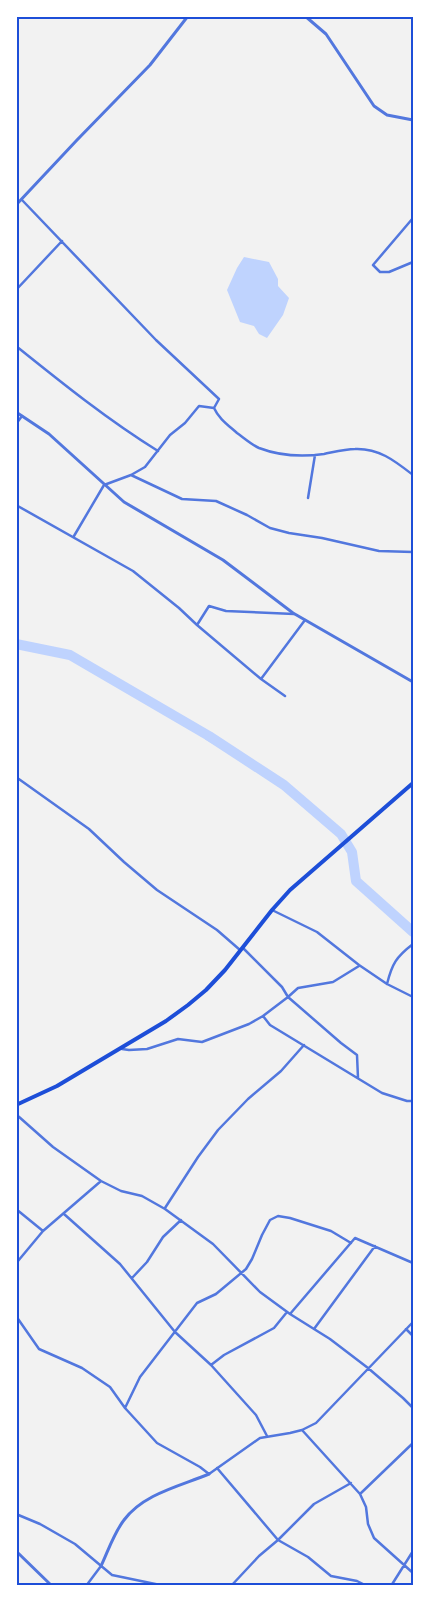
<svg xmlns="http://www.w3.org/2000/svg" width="429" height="1602" font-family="'Asap Condensed',sans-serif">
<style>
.water{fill:#bfd3fe}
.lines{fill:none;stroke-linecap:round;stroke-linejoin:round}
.stream{stroke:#bfd3fe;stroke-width:2}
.river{stroke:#bfd3fe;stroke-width:10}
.minor{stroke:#5277de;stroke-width:2.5}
.tertiary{stroke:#5277de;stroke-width:3}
.primary{stroke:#1d4ed8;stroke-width:4}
.neatline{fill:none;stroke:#1d4ed8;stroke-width:2}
</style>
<rect width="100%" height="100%" fill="#f2f2f2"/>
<!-- water -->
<path class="water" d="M244 257 269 262 278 279V286L289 298 283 315 267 338 259 334 254 326 240 322 227 290 237 268Z"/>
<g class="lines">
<!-- stream -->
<path class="stream" d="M208 735 206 739 245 761"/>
<!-- river -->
<path class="river" d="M16 644 70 655 209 736 284 785 341 834 352 852 356 881 413 932"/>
<!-- minor -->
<path class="minor" d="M22 200 156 340 219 399 214 408
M413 218 373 265 380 272H389L413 262
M16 290 62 241
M16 346C62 383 108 420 158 451
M214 408C219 419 228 425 237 433 244 438 252 445 259 448 280 456 303 457 324 454 334 452 345 449 355 449 379 448 395 461 413 475
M16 424 22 416
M131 475 182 499 216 501 247 515 270 528 289 533 322 538 379 551 413 552
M308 498 315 455
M16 505 133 571 179 608 197 625 261 679 285 696
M74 536 104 485 131 475 145 467 170 435 185 423 199 406 214 408
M197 625 209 606 226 611 294 614
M261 679 305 620
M16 777 89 829 124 862 157 890 217 930 240 950
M272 910 317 932 359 965 387 984 413 997
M243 948 282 987 288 997 341 1043 357 1055 358 1078
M387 984C392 964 396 957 413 944
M263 1016 288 997 298 988 333 982 359 966
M122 1049 129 1050 147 1049 178 1039 202 1042 249 1024 263 1016 270 1025 382 1093 407 1101H413
M16 1106 18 1116 53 1147 101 1181 121 1191 142 1196 165 1209 213 1244 260 1292 290 1314 330 1339 368 1368 403 1398 413 1408
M165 1208 198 1157 218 1130 248 1099 281 1071 304 1045
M16 1209 43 1231
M64 1214 120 1264 175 1332 211 1365 256 1415 267 1436
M16 1266 18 1261 43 1231 101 1181
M132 1278 147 1262 163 1237 181 1220
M290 1314 355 1238 413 1263
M16 1316 39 1349 82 1368 110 1387 125 1408 157 1443 200 1467 209 1474 260 1438 290 1433 302 1430 316 1423 413 1322
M314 1329 375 1246
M406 1329 413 1336
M211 1365 224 1355 274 1328 287 1312
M125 1408 140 1377 197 1303 216 1294 246 1269 252 1259 262 1235 270 1220 278 1216 290 1218 331 1231 351 1243
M302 1430 360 1494 413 1443
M217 1468 278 1540 308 1557 331 1576 357 1581 367 1586
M360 1494 366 1507 368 1524 374 1538 413 1573
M16 1514 40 1524 75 1544 112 1575 165 1586
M86 1586 101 1566
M231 1586 259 1556 278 1540 314 1504 351 1483
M391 1586 413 1551"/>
<!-- tertiary -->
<path class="tertiary" d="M305 16 326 34 374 106 387 115 413 120
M16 205 77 140 150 65 188 16
M16 412 49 434 124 502 223 560 293 613 413 682
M16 1551 52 1586
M101 1566C108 1551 114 1533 124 1520 143 1494 180 1486 209 1474"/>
<!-- primary -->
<path class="primary" d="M16 1105 57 1086 166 1021 188 1005 206 990 225 970 272 910 290 890 413 783"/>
</g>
<!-- border -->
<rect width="429" height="1602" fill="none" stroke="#ffffff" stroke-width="35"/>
<rect x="18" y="18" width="394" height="1566" class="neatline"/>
</svg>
